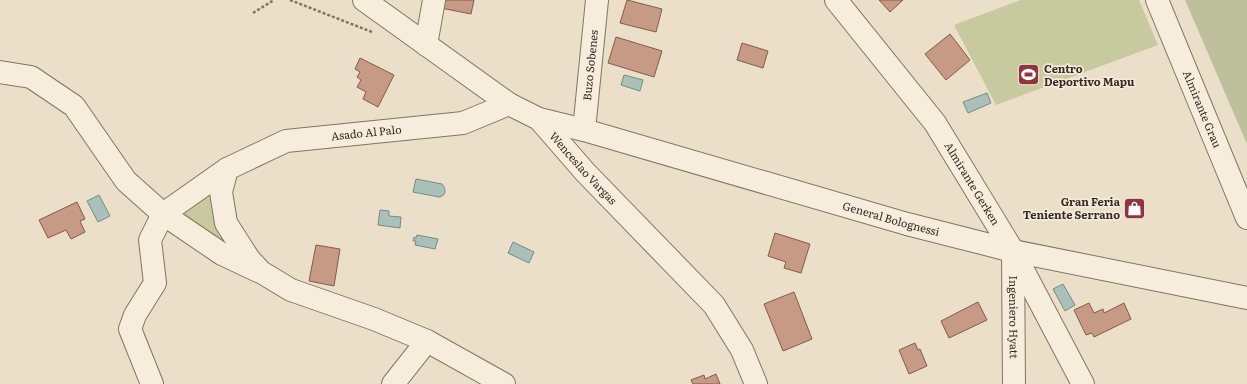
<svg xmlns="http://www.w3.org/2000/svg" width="1247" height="384" font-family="Literata,serif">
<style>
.green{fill:#c7c99f}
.cemetery{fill:#bdbf9d}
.water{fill:#aac0b8;stroke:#718e85}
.building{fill:#c69a84;stroke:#845b48}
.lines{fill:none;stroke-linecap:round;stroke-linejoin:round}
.minor-casing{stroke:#877260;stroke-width:24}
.path{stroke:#877260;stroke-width:2.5;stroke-dasharray:3 2;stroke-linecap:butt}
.minor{stroke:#f6eddd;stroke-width:22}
.labels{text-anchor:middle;stroke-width:3.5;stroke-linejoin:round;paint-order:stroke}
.street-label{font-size:11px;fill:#392b22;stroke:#f3ead9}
.poi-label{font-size:11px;font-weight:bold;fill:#392b22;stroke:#f3ead9;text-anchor:start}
</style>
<rect width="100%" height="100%" fill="#ebdfca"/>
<!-- green -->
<path class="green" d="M1021 0H1139L1158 45 996 105 954 25Z
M207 193 214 197 229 249 184 218 186 204Z"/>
<!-- cemetery -->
<path class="cemetery" d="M1185 0H1247V144Z"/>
<!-- water -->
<path class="water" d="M624 75 643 80 640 91 621 85Z
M987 93 991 103 968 113 963 102Z
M416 179 442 184C446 188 447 196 439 197L413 192Z
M99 195 110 216 98 222 87 201Z
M380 210 389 211V216L401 217 400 228 378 225Z
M417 235 438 239 435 249 415 245 416 241H413L414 237 416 238Z
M513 242 534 252 529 263 508 253Z
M1063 284 1075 305 1065 311 1053 289Z"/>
<!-- building -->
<path class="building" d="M442 0H474L471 14 441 8Z
M627 0 662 9 656 32 620 23Z
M879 0H903L890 12Z
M950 34 970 60 946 80 925 54Z
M616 37 662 51 654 77 608 63Z
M742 43 768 51 763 68 737 60Z
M360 58 394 75 378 107 363 99 366 92 357 87 361 80 357 77 360 72 355 69Z
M77 202 85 219 80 221 85 232 71 239 66 230 48 238 39 220Z
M775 233 810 244 801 273 784 268 786 262 768 256Z
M316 245 340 249 334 286 309 281Z
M794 292 812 339 783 351 764 304Z
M978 302 987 320 949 338 941 321Z
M1089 303 1094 313 1103 309 1104 313 1124 303 1131 319 1094 337 1092 333 1086 335 1074 310Z
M915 343 918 350 920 349 927 366 909 374 899 350Z
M716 374 720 384H693L691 380 704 375 705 379Z"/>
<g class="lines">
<defs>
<g id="minor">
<path id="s1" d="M364 0 509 104 539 119 585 172 714 305 742 350 756 384"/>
<path id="s2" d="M836 0 935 123 1013 251 1083 384"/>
<path id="s3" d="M1157 0 1247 218"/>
<path d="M426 45 434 0"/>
<path d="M0 72 31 77 74 106 126 181 163 214 222 254 258 271"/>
<path id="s4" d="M539 119 584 130 907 224 1013 251 1247 298"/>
<path id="s5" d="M584 130 597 0"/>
<path id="s6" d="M1013 254 1014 384"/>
<path d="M152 384 130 329 135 315 155 283 150 240 163 214 227 169"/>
<path d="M393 384 427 341"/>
<path id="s7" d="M504 384 427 341 374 319 291 290 261 272 249 259 226 223 221 192 227 169 286 141 463 123 509 104"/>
</g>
</defs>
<!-- minor casing -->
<use href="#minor" class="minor-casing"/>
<!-- path -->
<path class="path" d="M290 0 372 32
M253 13 274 0"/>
<!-- minor -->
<use href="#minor" class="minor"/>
</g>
<!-- icons -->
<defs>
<symbol id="stadium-square" viewBox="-11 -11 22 22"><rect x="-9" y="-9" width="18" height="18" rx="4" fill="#90353d" stroke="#f3ead9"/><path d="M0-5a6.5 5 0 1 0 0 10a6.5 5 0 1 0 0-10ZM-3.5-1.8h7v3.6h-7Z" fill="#fff"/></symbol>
<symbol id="shop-square" viewBox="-11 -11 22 22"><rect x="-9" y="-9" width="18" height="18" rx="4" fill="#90353d" stroke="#f3ead9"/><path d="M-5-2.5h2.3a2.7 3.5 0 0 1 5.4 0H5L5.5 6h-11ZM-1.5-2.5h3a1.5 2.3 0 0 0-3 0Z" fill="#fff"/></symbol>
</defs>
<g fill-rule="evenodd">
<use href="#stadium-square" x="1016" y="62" width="25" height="25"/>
<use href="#shop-square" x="1122" y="196" width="25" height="25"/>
</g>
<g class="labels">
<!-- street labels -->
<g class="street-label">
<text dy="4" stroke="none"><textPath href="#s5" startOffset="65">Buzo Sobenes</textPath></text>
<text dy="4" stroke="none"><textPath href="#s3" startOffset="118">Almirante Grau</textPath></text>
<text dy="4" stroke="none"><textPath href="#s7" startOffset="530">Asado Al Palo</textPath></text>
<text dy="4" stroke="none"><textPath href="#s1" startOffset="278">Wenceslao Vargas</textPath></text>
<text dy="4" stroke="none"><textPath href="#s2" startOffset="229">Almirante Gerken</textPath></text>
<text dy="4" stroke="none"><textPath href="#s4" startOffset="366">General Bolognessi</textPath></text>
<text dy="4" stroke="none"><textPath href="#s6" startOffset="63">Ingeniero Hyatt</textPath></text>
</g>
<!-- poi labels -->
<g class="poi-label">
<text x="1044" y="73">Centro<tspan x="1044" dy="13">Deportivo Mapu</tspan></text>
<text x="1120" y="206" text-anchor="end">Gran Feria<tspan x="1120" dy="13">Teniente Serrano</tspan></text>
</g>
</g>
</svg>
